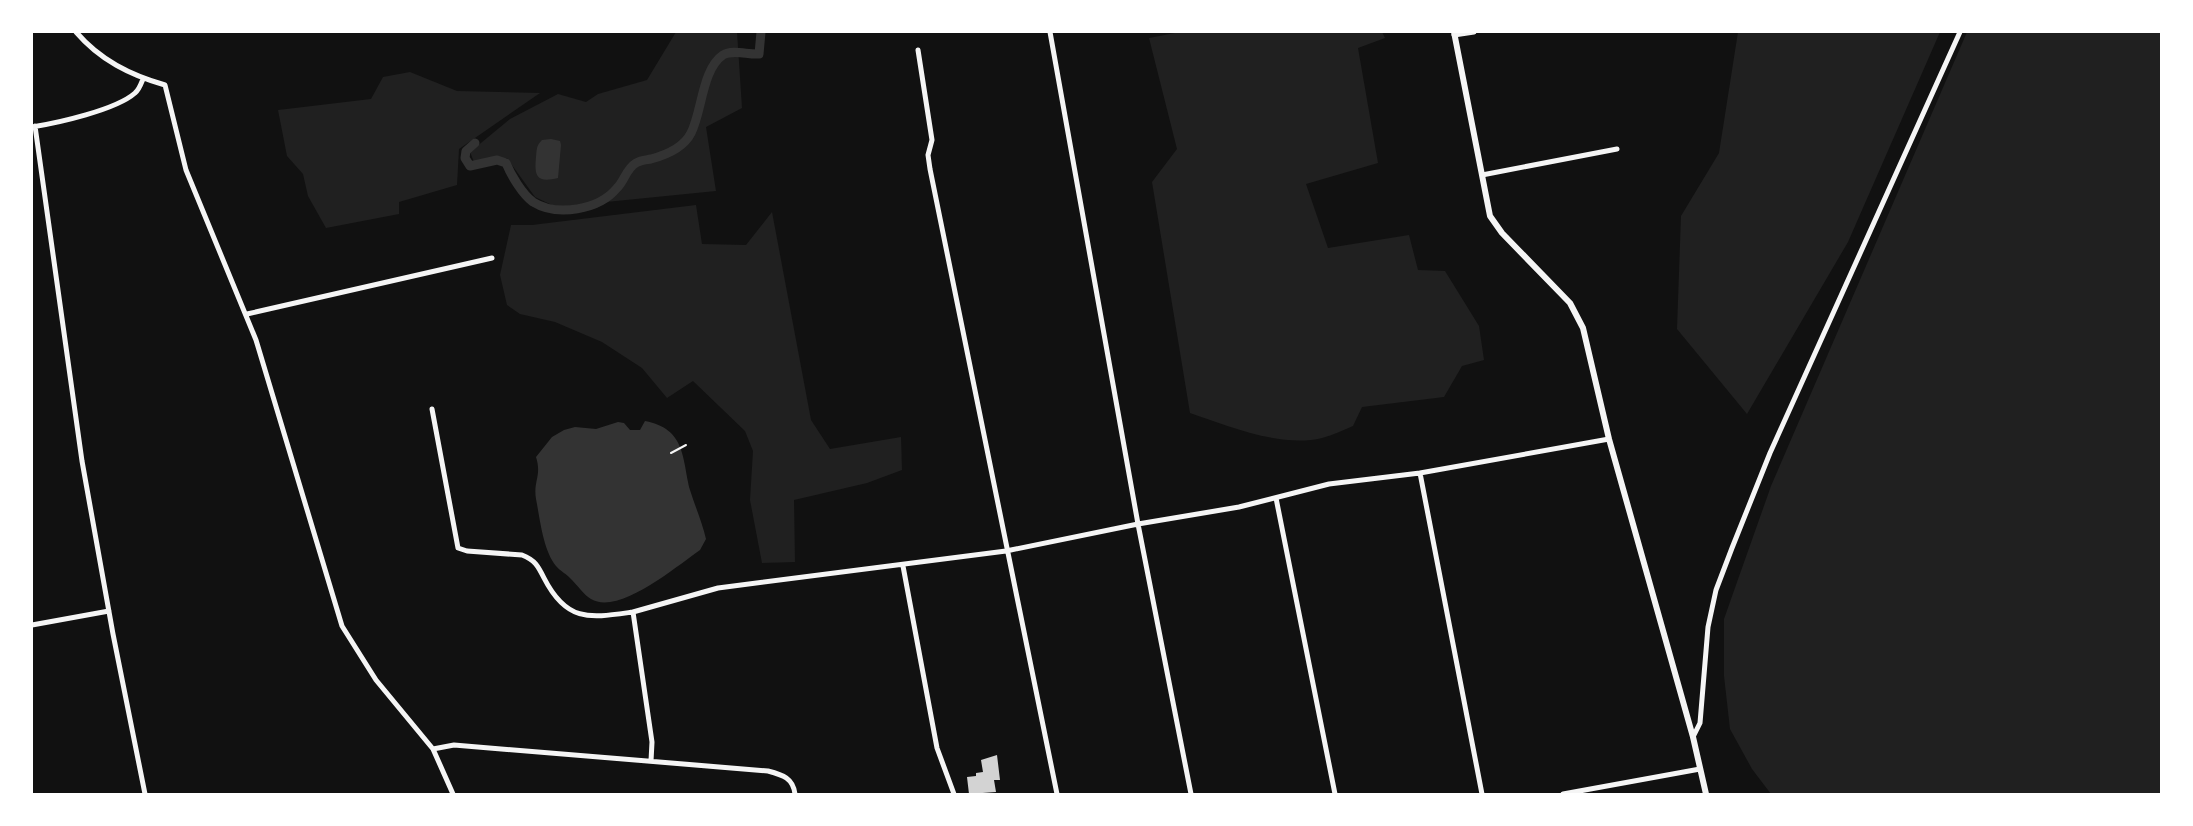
<svg xmlns="http://www.w3.org/2000/svg" width="2193" height="826" font-family="Raleway,sans-serif">
<style>
.green{fill:#202020}
.water{fill:#333}
.lines{fill:none;stroke-linecap:round;stroke-linejoin:round}
.canal{stroke:#333;stroke-width:9}
.building{fill:#d3d3d3}
.path{stroke:#f5f5f5;stroke-width:2}
.minor{stroke:#f5f5f5;stroke-width:5}
.tertiary{stroke:#f5f5f5;stroke-width:6}
</style>
<rect width="100%" height="100%" fill="#111"/>
<!-- green -->
<path class="green" d="M676 32H737L742 108 706 127 716 191 556 207 535 197 507 158 474 162 470 152 510 119 558 94 586 102 598 94 647 80Z
M1180 32H1382L1385 38 1358 48 1378 163 1306 184 1328 248 1409 235 1418 270 1445 271 1479 326 1484 360 1462 366 1444 397 1362 407 1353 426C1343 430 1333 435 1322 438 1281 448 1228 426 1190 413L1152 182 1177 149 1149 38Z
M1738 32H1940L1848 242 1747 414 1677 329 1681 216 1719 153Z
M1967 32H2161V794H1771L1752 769 1730 729 1724 676V619L1771 486Z
M410 72 457 91 540 93 459 149 457 185 399 202V214L326 228 308 196 303 174 287 156 278 110 371 99 383 77Z
M696 205 702 244 746 245 772 212 811 420 830 449 901 437 902 470 867 483 794 500 795 562 762 563 750 500 753 451 745 431 693 381 667 398 642 368 602 342 555 322 520 314 507 305 500 275 511 225H532Z"/>
<!-- water -->
<path class="water" d="M551 139 560 141 561 145 558 178C537 183 534 177 536 157 537 149 536 146 542 140Z
M645 421C686 429 682 458 690 490 695 506 702 522 706 539L700 550C678 565 619 616 591 599 584 595 578 586 572 580 567 574 560 571 556 566 543 550 540 519 536 499 533 481 542 476 536 457L552 437 564 430 575 427 596 429 618 422 624 423 630 430H640Z"/>
<g class="lines">
<!-- canal -->
<path class="canal" d="M475 143 466 151 465 158 470 166 497 160 506 163C511 175 522 194 533 202 557 217 599 210 617 188 625 180 626 169 636 163 641 160 646 160 651 159 666 155 684 147 691 133 702 112 702 69 723 55 733 49 748 55 759 54L761 32"/>
</g>
<!-- building -->
<path class="building" d="M997 755 1000 780H994L996 792 969 794 967 777 976 776V773L983 772 981 760Z"/>
<g class="lines">
<!-- path -->
<path class="path" d="M671 453 686 445"/>
<!-- minor -->
<path class="minor" d="M76 32C100 60 130 75 165 85L186 170 256 340 342 626 376 680 433 749 453 794
M1050 32 1138 524 1191 794
M1454 35 1474 32
M918 50 932 140 928 155 930 169 1057 794
M35 126 82 461 113 634 145 794
M32 127C57 123 116 110 135 93 139 90 141 84 143 79
M1482 175 1617 149
M247 314 492 258
M432 409 458 548 467 551 522 555C535 560 538 566 544 578 567 623 590 618 633 612
M1420 473 1482 794
M1276 498 1335 794
M903 566 937 748 954 794
M32 625 109 611
M1693 737 1700 723 1708 627 1716 590 1732 548 1770 453 1960 32
M433 749 454 745 768 771C783 775 793 778 795 794
M651 761 652 742 633 612 718 588 1006 551 1138 524 1239 507 1329 484 1420 473 1609 439
M1563 794 1700 769"/>
<!-- tertiary -->
<path class="tertiary" d="M1454 32 1490 216 1502 233 1570 303 1583 328 1609 439 1693 737 1706 794"/>
</g>
<!-- border -->
<rect width="2193" height="826" fill="none" stroke="#ffffff" stroke-width="66"/>
</svg>
